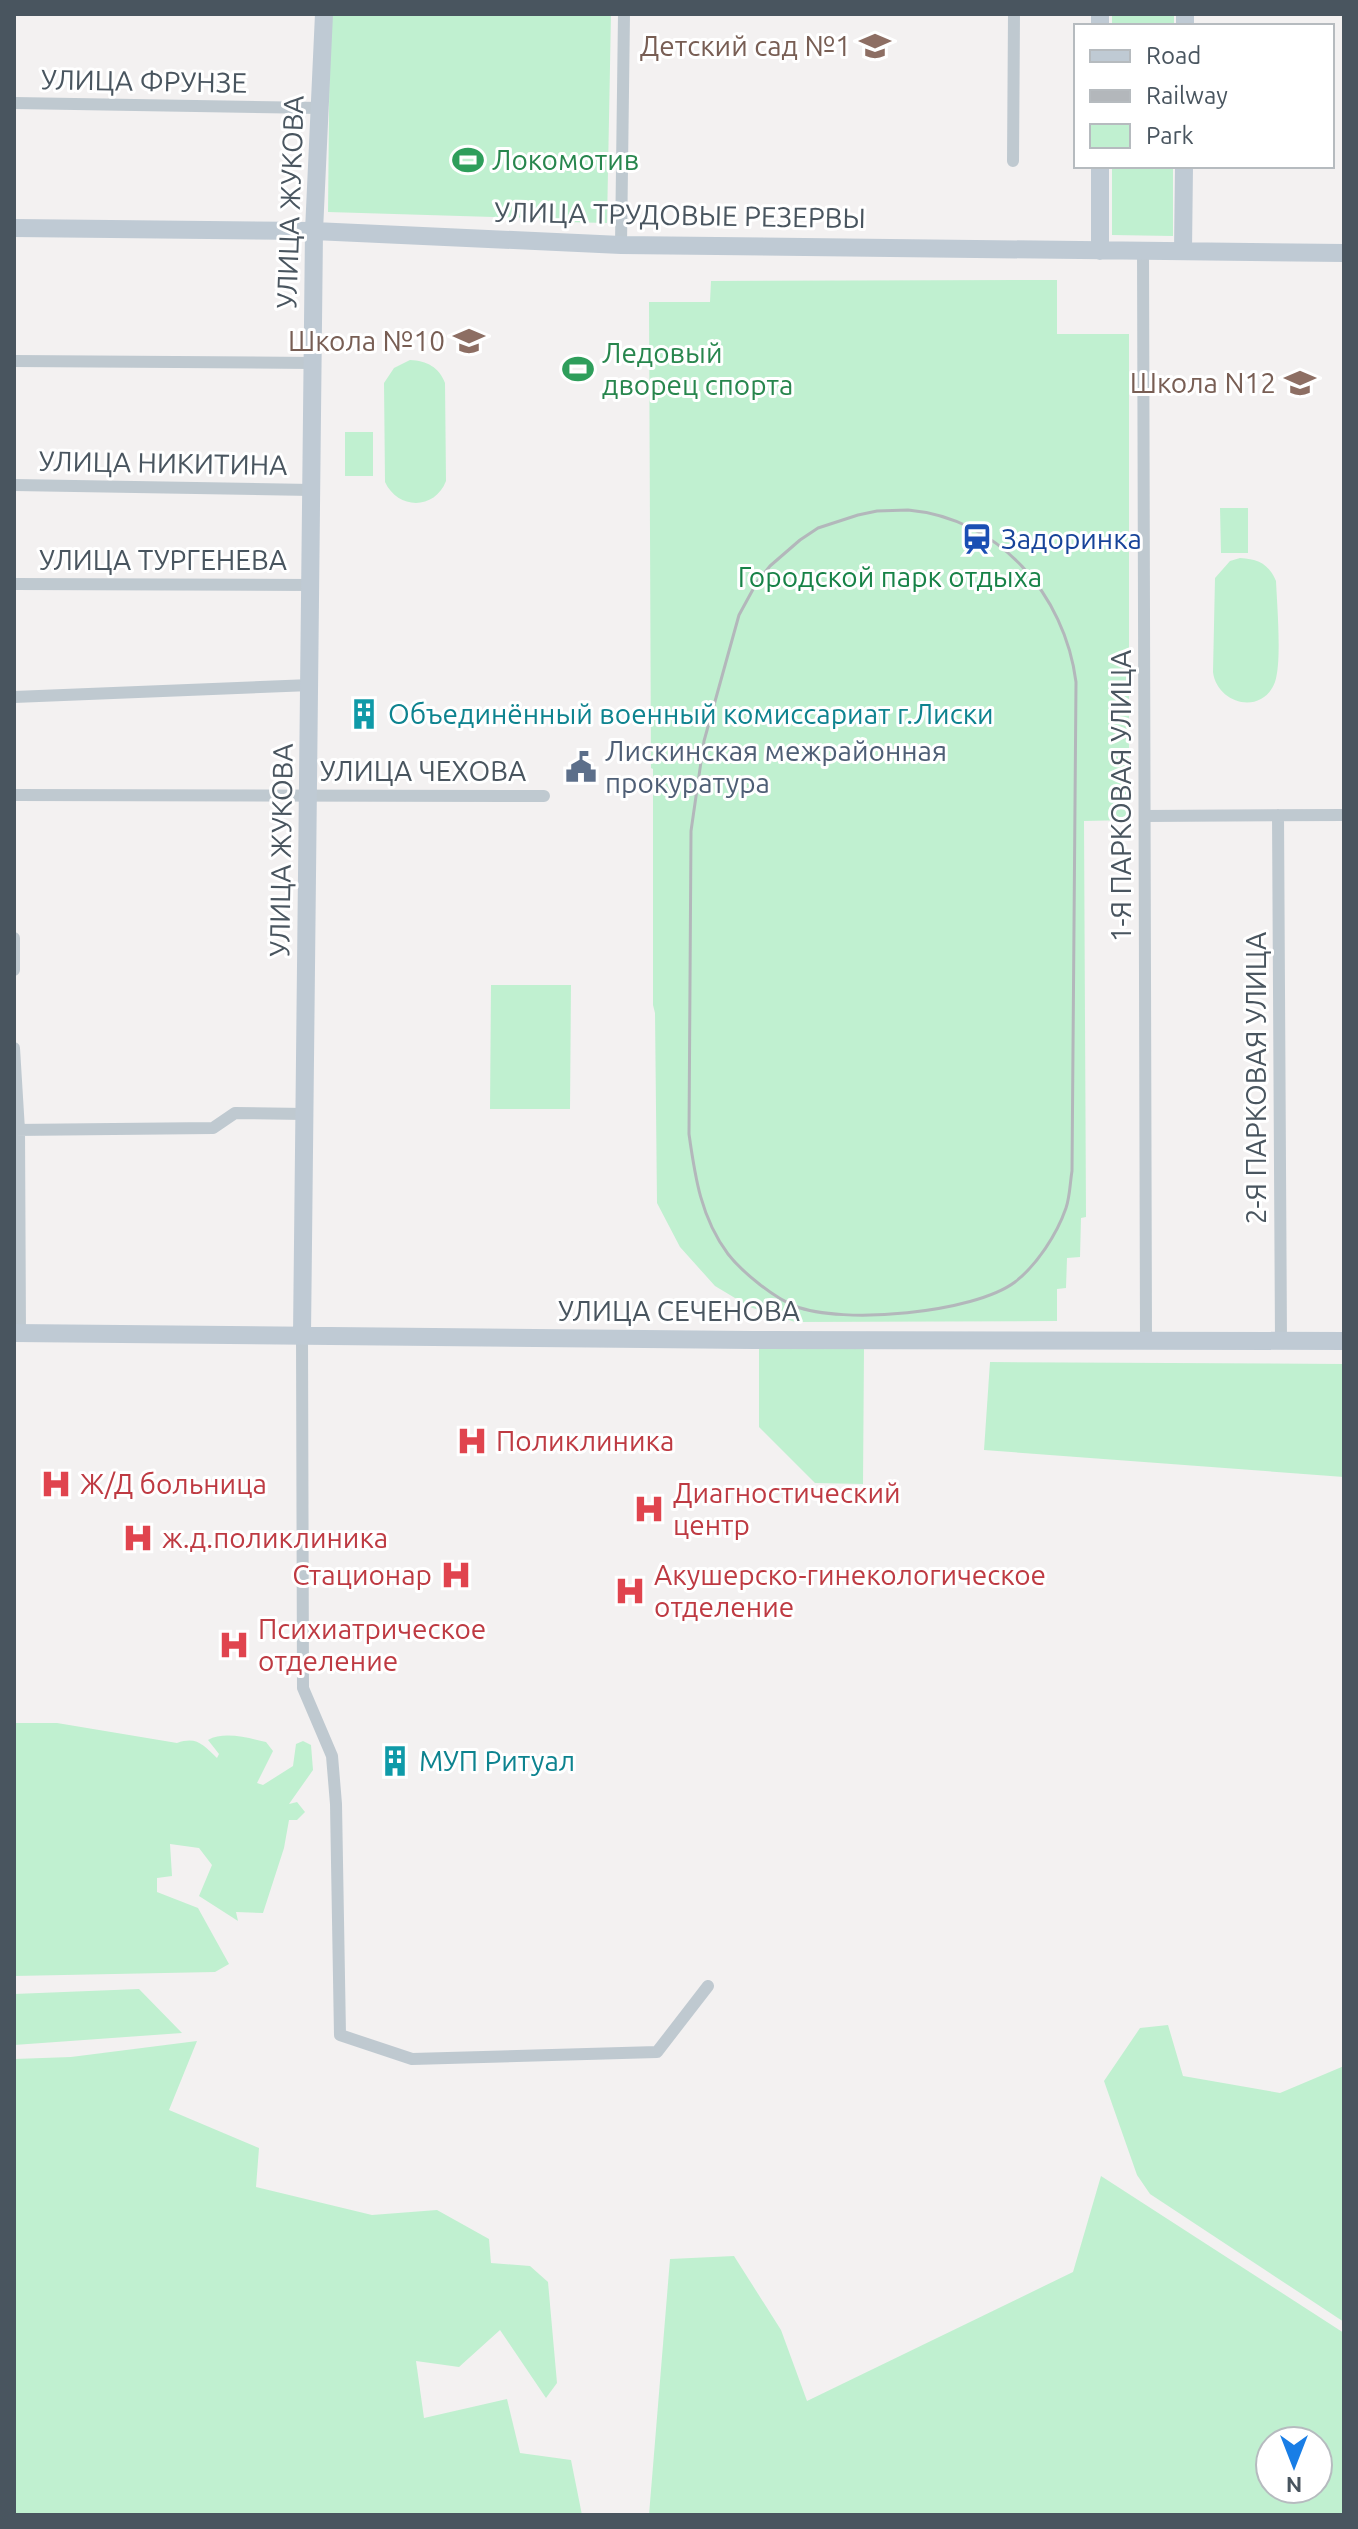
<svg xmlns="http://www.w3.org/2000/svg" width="1358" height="2529" font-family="Ubuntu,sans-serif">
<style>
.green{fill:#c0f0d0;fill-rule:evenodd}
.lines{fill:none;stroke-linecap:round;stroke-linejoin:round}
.street{stroke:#bfc9d0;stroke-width:12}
.secondary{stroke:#bfcad4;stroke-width:18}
.rail{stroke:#b3b7bb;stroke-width:3}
.labels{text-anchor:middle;stroke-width:6;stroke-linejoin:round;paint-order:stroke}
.education-label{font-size:28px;fill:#785e54;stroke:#fff;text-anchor:end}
.street-label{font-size:28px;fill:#49555f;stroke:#fff}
.leisure-label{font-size:28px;fill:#27864d;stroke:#fff;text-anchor:start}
.transit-label{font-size:28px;fill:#164399;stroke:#fff;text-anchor:start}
.park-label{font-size:28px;fill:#178247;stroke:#fff}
.culture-label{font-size:28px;fill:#0d838f;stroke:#fff;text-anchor:start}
.service-label{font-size:28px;fill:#4e5e75;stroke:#fff;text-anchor:start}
.health-label{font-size:28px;fill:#be3a42;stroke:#fff;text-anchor:start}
</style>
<rect width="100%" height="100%" fill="#f3f1f1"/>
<!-- green -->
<path class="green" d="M330 14H611L607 223 564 222 563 219 328 212Z
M1112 14H1174V26H1112Z
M1112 166H1173V236L1112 235Z
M1057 280V334H1129V820L1084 821 1086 1217 1081 1218 1080 1257 1067 1258 1066 1288 1057 1289V1321L795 1322 750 1307 715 1286 680 1247 657 1203 655 1013 653 1005V769L651 768 649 302H710L711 281Z
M410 360C427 361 439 367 445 383L446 481C435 510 398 510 385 482L384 383 394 368Z
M345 432H373V476H345Z
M1220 508H1248V553H1221Z
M1240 558C1258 559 1269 564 1276 581 1277 604 1282 661 1275 682 1262 716 1217 704 1213 672L1215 578 1230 561Z
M491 985H571L570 1109H490Z
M759 1347 864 1348 863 1484 815 1483 759 1427Z
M990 1362 1344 1364V1477L984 1450Z
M14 1723H57L177 1743C197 1736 203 1745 217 1758L219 1754 208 1740C224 1731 249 1738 266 1742L273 1751 257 1783 263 1785 293 1766 296 1744 303 1741 311 1745 313 1770 289 1804 297 1802 305 1812 297 1820H289L284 1848 263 1913 236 1912 238 1921 199 1896 212 1865 199 1848 170 1844 172 1876 157 1878V1892L198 1908 229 1964 215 1972 14 1976Z
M139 1989 182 2033 14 2045V1994Z
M1168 2025 1183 2076 1280 2093 1344 2066V2322L1150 2194 1137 2175 1104 2081 1140 2028Z
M197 2041 169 2110 259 2148 256 2187 372 2215 437 2210 489 2239 491 2263 530 2266 548 2282 557 2383 546 2398 500 2330 459 2367 416 2361 424 2418 507 2399 520 2453 571 2460 582 2515H14V2059L71 2057Z
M1101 2176 1344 2333V2515H649L670 2259 734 2256 781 2330 807 2401 1073 2272ZM1270 2441H1318V2489H1270Z"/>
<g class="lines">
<!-- street -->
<path class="street" d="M14 103 321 108
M1013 161 1014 14
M621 245 624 14
M1143 251 1146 1340
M14 361 313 363
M14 485 312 490
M14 584 312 585
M14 697 311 685
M14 795 544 796
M1278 815 1281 1341
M1145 816 1344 815
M14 938V970
M14 1048 19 1130 20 1333
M14 1130 213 1128 235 1113 305 1114
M302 1335 303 1688 332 1756 336 1804 340 2035 412 2059 657 2052 708 1986"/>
<!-- secondary -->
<path class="secondary" d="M1100 26V14
M1185 26V14
M14 228 314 231 621 245 1344 253
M1100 251V166
M1183 251 1184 166
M14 1333 753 1340 1344 1341
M302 1335 314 231 324 14"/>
<!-- rail -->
<path class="rail" d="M908 510C999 518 1065 595 1076 682L1072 1171C1070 1183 1070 1196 1066 1208 1057 1234 1037 1265 1015 1282 974 1313 842 1325 795 1306 774 1298 742 1272 728 1254 701 1218 695 1177 689 1134L691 831 704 741 739 615 757 582 770 566 800 540 818 528 858 515 877 511Z"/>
</g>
<!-- icons -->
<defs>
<symbol id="school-bare" viewBox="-9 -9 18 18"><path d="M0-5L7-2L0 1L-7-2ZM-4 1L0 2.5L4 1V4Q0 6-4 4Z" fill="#8d6e63" stroke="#fff" stroke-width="2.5" paint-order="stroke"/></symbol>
<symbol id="stadium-bare" viewBox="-9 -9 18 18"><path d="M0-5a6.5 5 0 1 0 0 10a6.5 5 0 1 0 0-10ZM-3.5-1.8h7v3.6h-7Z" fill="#2e9e5b" stroke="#fff" stroke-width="2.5" paint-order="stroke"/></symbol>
<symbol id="station-bare" viewBox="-9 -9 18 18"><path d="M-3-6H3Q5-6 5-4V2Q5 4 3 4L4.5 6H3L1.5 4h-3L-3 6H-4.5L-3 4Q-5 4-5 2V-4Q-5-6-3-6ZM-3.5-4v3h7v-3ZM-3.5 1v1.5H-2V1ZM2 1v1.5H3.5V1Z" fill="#1a4fb4" stroke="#fff" stroke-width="2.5" paint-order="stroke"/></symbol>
<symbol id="building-bare" viewBox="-9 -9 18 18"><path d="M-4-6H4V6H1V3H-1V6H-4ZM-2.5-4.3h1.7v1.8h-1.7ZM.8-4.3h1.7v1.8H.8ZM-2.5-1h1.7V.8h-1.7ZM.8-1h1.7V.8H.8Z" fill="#0f9aa8" stroke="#fff" stroke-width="2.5" paint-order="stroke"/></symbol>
<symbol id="civic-bare" viewBox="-9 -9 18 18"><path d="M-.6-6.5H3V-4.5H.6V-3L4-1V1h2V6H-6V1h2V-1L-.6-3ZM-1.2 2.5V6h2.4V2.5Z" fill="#5c6f8a" stroke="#fff" stroke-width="2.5" paint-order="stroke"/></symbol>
<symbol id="hospital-bare" viewBox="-9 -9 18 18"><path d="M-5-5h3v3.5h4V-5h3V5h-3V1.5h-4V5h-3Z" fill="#e0444e" stroke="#fff" stroke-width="2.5" paint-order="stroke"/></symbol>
</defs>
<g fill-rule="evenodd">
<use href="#school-bare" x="853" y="24" width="44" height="44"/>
<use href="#stadium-bare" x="446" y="138" width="44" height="44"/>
<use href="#school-bare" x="447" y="319" width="44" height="44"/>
<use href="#stadium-bare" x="556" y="347" width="44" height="44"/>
<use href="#school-bare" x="1278" y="361" width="44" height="44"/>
<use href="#station-bare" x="955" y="517" width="44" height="44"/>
<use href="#building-bare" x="342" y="692" width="44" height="44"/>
<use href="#civic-bare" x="559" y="745" width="44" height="44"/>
<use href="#hospital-bare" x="450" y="1419" width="44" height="44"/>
<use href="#hospital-bare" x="34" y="1462" width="44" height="44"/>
<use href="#hospital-bare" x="627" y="1487" width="44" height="44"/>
<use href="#hospital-bare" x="116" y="1516" width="44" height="44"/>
<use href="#hospital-bare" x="434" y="1553" width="44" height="44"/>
<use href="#hospital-bare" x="608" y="1569" width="44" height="44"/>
<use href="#hospital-bare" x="212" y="1623" width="44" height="44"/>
<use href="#building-bare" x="373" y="1739" width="44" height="44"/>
</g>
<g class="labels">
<!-- education labels -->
<g class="education-label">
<text x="851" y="56">Детский сад №1</text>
<text x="445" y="351">Школа №10</text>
<text x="1276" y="393">Школа N12</text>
</g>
<!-- street labels -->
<g class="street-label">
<text transform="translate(144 81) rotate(1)" y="10">УЛИЦА ФРУНЗЕ</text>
<text transform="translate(290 202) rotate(-88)" y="10">УЛИЦА ЖУКОВА</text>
<text transform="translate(680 215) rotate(1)" y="10">УЛИЦА ТРУДОВЫЕ РЕЗЕРВЫ</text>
<text transform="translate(163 463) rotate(1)" y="10">УЛИЦА НИКИТИНА</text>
<text x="163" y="570">УЛИЦА ТУРГЕНЕВА</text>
<text x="423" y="781">УЛИЦА ЧЕХОВА</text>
<text transform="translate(1121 796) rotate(-90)" y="10">1-Я ПАРКОВАЯ УЛИЦА</text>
<text transform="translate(281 850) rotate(-89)" y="10">УЛИЦА ЖУКОВА</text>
<text transform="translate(1256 1078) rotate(-90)" y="10">2-Я ПАРКОВАЯ УЛИЦА</text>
<text x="679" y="1321">УЛИЦА СЕЧЕНОВА</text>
</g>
<!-- leisure labels -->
<g class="leisure-label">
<text x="492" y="170">Локомотив</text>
<text x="602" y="363">Ледовый<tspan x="602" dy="32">дворец спорта</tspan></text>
</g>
<!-- transit labels -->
<g class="transit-label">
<text x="1001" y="549">Задоринка</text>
</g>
<!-- park labels -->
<g class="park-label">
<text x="890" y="587">Городской парк отдыха</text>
</g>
<!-- culture labels -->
<g class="culture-label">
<text x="388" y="724">Объединённый военный комиссариат г.Лиски</text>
<text x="419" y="1771">МУП Ритуал</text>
</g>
<!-- service labels -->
<g class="service-label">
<text x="605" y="761">Лискинская межрайонная<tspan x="605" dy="32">прокуратура</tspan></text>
</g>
<!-- health labels -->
<g class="health-label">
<text x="496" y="1451">Поликлиника</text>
<text x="80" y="1494">Ж/Д больница</text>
<text x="673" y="1503">Диагностический<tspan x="673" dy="32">центр</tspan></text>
<text x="162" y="1548">ж.д.поликлиника</text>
<text x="432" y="1585" text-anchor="end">Стационар</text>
<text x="654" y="1585">Акушерско-гинекологическое<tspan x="654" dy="32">отделение</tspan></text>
<text x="258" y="1639">Психиатрическое<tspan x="258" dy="32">отделение</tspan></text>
</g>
</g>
<!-- border -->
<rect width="1358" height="2529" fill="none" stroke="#49555f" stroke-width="32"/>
<!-- legend -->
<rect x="1074" y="24" width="260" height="144" fill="#ffffff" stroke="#b6bbbf" stroke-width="2"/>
<rect x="1090" y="50" width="40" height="12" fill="#bfcad4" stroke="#b6bbbf" stroke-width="2"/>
<text x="1146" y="64" font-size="24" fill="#49555f">Road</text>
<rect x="1090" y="90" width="40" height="12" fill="#b3b7bb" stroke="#b6bbbf" stroke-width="2"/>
<text x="1146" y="104" font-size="24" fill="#49555f">Railway</text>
<rect x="1090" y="124" width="40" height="24" fill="#c0f0d0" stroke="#b6bbbf" stroke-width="2"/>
<text x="1146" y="144" font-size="24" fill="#49555f">Park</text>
<!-- north arrow -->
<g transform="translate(1294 2465) rotate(180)"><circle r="38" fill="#ffffff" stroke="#b6bbbf" stroke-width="2"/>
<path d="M0-6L14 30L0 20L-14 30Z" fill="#197ee6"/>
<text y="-12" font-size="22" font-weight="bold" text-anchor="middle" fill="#49555f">N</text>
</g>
</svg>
